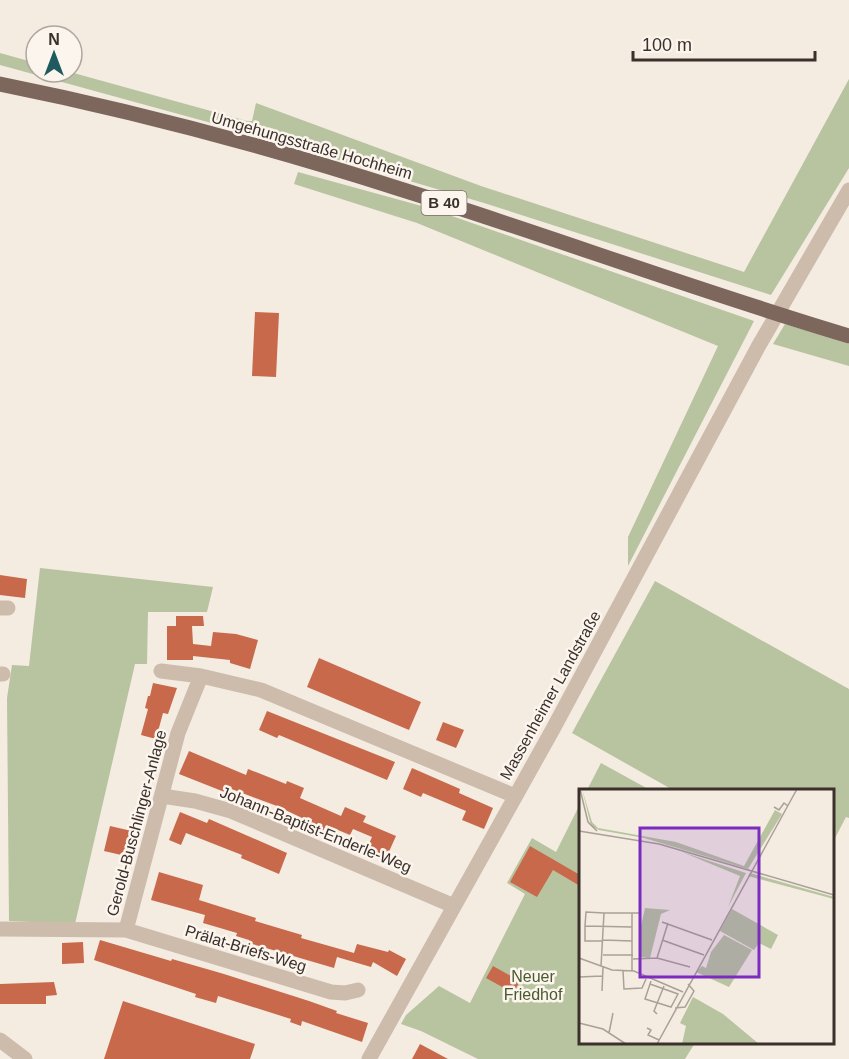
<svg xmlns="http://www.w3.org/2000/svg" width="849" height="1059" font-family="Helvetica,sans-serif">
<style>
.green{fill:#b8c4a0}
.building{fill:#c8694b}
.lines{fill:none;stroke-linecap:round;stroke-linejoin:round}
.minor{stroke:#cdbbac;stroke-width:15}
.major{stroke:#7d675c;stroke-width:15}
.labels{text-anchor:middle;stroke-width:5;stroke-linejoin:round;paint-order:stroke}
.shield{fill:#fbf5ee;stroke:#756b66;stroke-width:1.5}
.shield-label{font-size:15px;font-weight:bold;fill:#3b302b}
.street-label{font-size:16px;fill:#3b302b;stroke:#fbf5ee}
.park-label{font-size:16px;fill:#4a5a2e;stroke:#fbf5ee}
.inset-road{fill:none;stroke:#aaa098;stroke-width:1.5}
.view{fill:#7b2cbf;fill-opacity:0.15;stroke:#7b2cbf;stroke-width:3}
.inset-edge{fill:none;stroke:#3b302b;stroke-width:3}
</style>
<rect width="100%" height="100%" fill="#f4ebe1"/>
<!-- green -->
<path class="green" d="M0 53 36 63V72H70L247 121H252L256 103 481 186 744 272 849 79V168L771 295 484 203 244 132 0 65Z
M298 172 429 208 754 321 628 566V537L718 346 417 223 294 184Z
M785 324 849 344V366L773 344Z
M40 568 213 587 207 612H148L147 664H135L75 924 9 921 7 698 12 665 29 666Z
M655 581 849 689V818L846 817 833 842 832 790H673L572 733Z
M601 763 650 790H587Z
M580 804V1042L695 1043 685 1059H478L421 1031 401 1024 406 1015 439 986 470 1003 525 894 507 883 532 838 556 852Z"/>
<!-- building -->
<path class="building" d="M255 312 279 313 276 377 252 376Z
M0 575 27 579 25 598 0 595Z
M176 616H203L204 626H192L193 644 211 646 213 632 236 634 258 640 250 669 230 663V660L193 656V660H167V626H176Z
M319 658 421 702 409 730 307 687Z
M153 683 177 688 168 714 163 713 156 739 141 735 148 709 145 708 148 696H150Z
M267 711 395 762 387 780 279 735 277 738 259 730Z
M443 722 464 730 456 748 436 740Z
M189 751 246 775 248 769 286 784 287 781 304 788 300 798 341 816 345 807 366 816 363 822 396 836 387 856 367 848 372 837 353 829 350 835 326 825 322 833 299 822 302 818 277 806 229 788 227 793 179 774Z
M412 768 460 789 459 793 493 808 484 829 462 820 466 811 423 793 421 797 403 789Z
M180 812 207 823 209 819 287 853 279 874 241 858 242 855 186 833 181 845 169 840Z
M110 826 136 832 130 857 104 851Z
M530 846 580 875V886L553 870 537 897 510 882Z
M159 872 203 885 199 900 256 918 255 921 302 935 301 938 354 953 357 944 388 952 389 950 406 959 397 976 373 962 371 967 337 957 334 968 249 943V940L236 936 237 933 203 923 205 915 151 900Z
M100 940 171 961 172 959 224 974 309 1001 337 1011 336 1013 368 1023 362 1042 302 1021 301 1026 290 1022 291 1019 218 996 216 1003 195 997 196 994 94 960Z
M83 942 84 963 62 964V943Z
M493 966 520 981 513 993 486 978Z
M54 982 57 995 46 996V1004H0V984Z
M123 1001 255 1044 250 1059H104Z
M420 1044 448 1059H412Z"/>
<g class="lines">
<!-- minor -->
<path class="minor" d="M0 608H8
M161 671 201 676 261 690 515 796
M0 674H3
M162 796 195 801 231 811 454 906
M0 929 126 930 331 992 345 993 358 990
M126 930 178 733 201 676
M0 1040 25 1059
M369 1059 553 729 758 347 849 190"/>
<!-- major -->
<path class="major" d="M0 84C135 111 269 147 400 189 550 236 698 291 849 336"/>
</g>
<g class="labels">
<!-- shield labels -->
<rect class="shield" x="421.5" y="191" width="45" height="24" rx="4.5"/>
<g class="shield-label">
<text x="444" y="208">B 40</text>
</g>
<!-- street labels -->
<g class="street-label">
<text transform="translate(312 145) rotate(16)" y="6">Umgehungsstraße Hochheim</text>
<text transform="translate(550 695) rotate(-61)" y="6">Massenheimer Landstraße</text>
<text transform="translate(136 823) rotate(-75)" y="6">Gerold-Buschlinger-Anlage</text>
<text transform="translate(316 829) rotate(22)" y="6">Johann-Baptist-Enderle-Weg</text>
<text transform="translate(246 948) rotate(17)" y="6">Prälat-Briefs-Weg</text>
</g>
<!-- park labels -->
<g class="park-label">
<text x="533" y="982">Neuer<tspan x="533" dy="18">Friedhof</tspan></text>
</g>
</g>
<!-- overview -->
<g transform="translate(579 789)">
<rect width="255" height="255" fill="#f4ebe1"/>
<path d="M3 0 13 33 19 39 97 53 165 77 196 21 203 25 169 80 65 49 20 41 12 37ZM103 63 167 84 149 118 161 87ZM171 84 255 108V110L169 87ZM66 119 91 121 82 125 71 169 62 168V137ZM153 120 199 146 192 160 180 154 175 161 141 142ZM145 146 173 161 150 198 117 183 123 177 127 179 132 163ZM114 208 144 225 180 255H103L107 237 101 234Z" fill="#b8c4a0"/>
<path class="inset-road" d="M1 0 9 33 18 42M195 18 200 21 205 14 209 17M0 42 80 55 255 106M53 124V182M83 133 133 151M6 137 53 138M24 151 53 152M83 151 125 166M24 152H6V137L7 123 25 124M24 166H54M0 169 33 181 55 182 104 203M78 169 89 134M54 170 78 169 111 178M22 177 25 124H62M44 182 45 200 63 199 67 190M0 188 23 187M71 195 99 205 92 218 66 210 72 192M23 202 24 178M96 219 106 218 115 202 109 195M78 225 75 222 85 197M0 234 24 240 47 255M68 239 72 241 69 246 80 251M30 244 34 224M78 255 218 0"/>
<path class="view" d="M61 39H180V188H61Z"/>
<rect width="255" height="255" class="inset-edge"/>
</g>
<!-- north arrow -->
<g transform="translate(54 54)"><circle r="28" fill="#fbf5ee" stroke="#aea6a0" stroke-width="1.5"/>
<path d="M0-4.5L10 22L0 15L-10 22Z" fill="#1f5a5e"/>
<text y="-9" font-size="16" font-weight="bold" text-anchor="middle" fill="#3b302b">N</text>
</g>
<!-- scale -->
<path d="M633 51v9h182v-9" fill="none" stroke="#3b302b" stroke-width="3"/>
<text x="642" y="51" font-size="18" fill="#3b302b" stroke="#fbf5ee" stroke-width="4.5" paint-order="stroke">100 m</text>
</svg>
